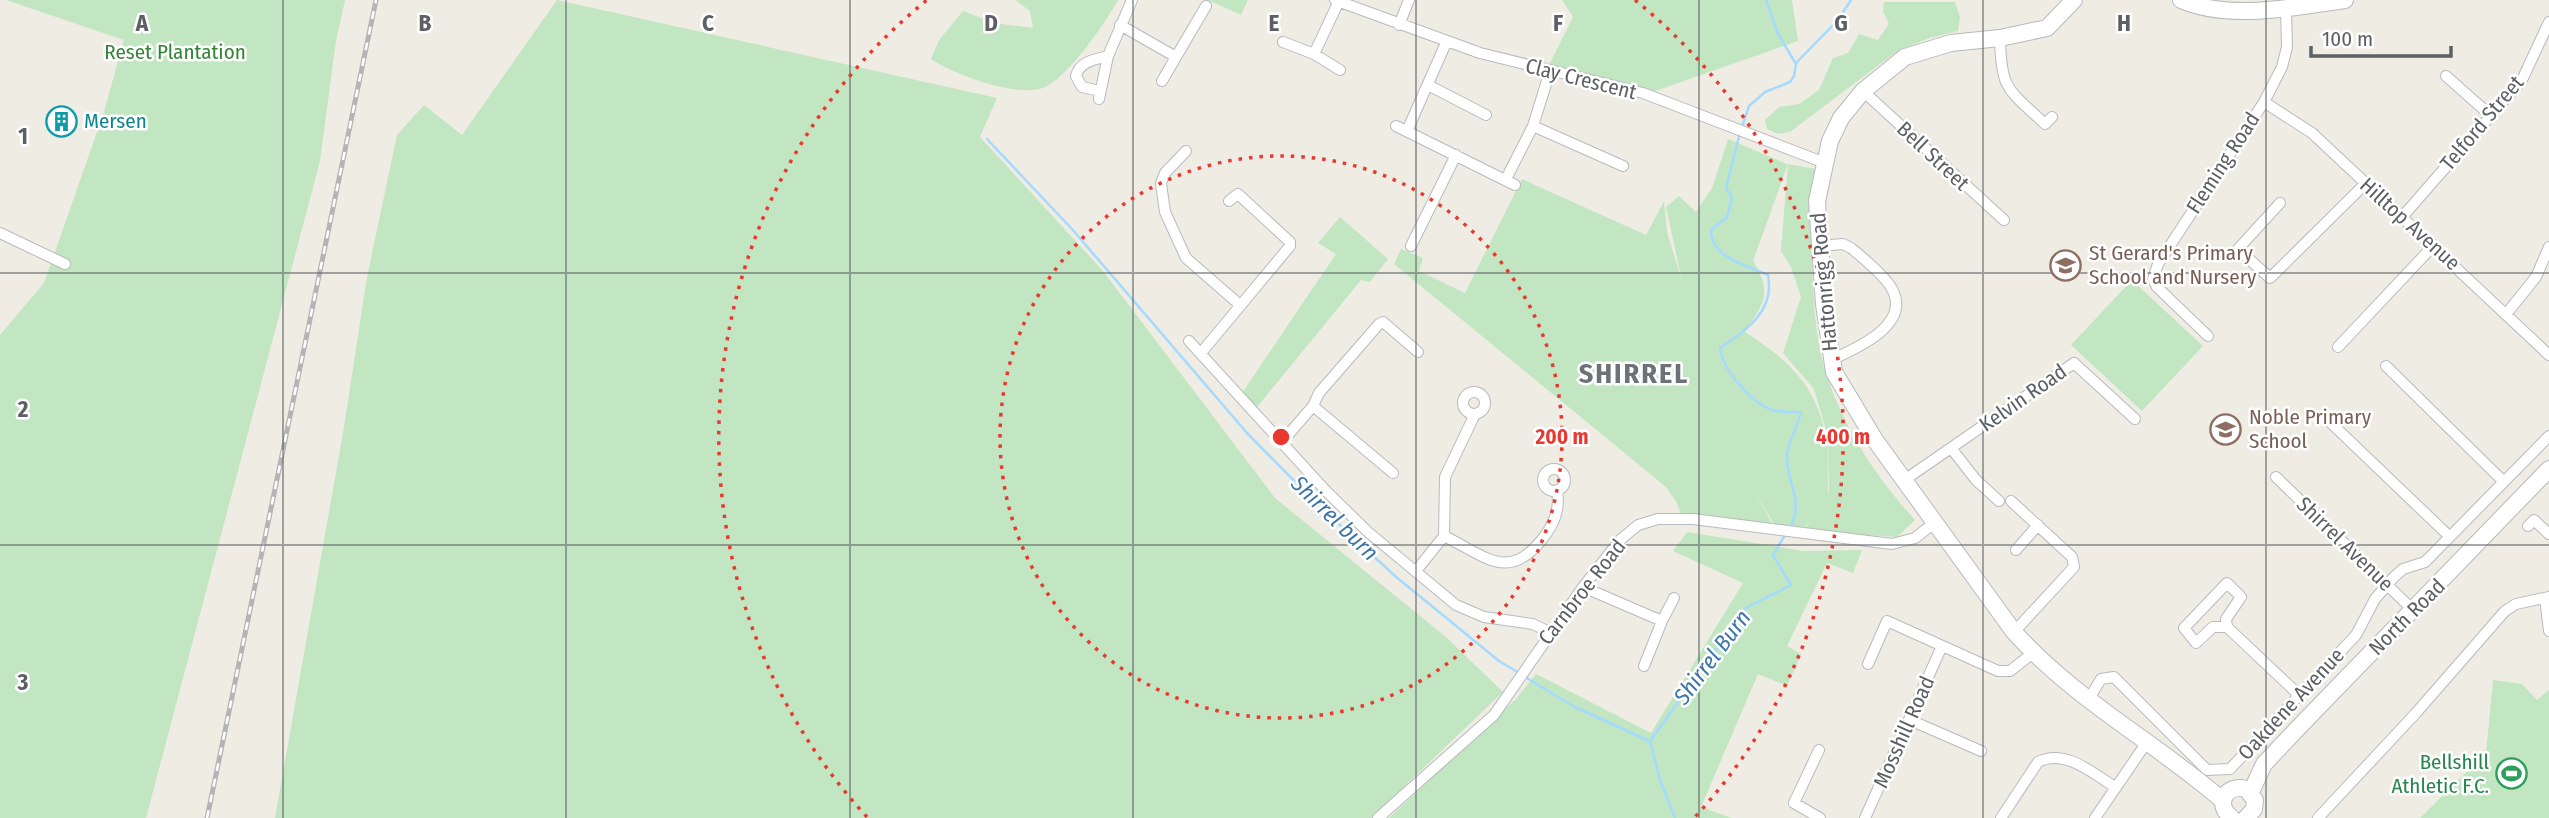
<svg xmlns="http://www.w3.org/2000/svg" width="2549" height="818" font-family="'Fira Sans Condensed',sans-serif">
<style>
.green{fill:#c2e6c1;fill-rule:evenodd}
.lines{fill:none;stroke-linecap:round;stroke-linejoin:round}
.stream{stroke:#a4daff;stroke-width:2.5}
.street-casing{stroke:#b7babe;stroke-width:12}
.secondary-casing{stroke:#b6b9be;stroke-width:18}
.street{stroke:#fff;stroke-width:10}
.secondary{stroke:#fff;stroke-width:16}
.rail-casing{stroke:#b3b4b5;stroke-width:5}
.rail{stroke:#fff;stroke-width:2.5;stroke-dasharray:8;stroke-linecap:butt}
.grid{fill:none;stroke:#5c6065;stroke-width:2;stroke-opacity:0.55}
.ring{fill:none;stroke:#ea372f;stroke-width:3.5;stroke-dasharray:3.5 7}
.labels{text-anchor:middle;stroke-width:5;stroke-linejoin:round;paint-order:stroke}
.park-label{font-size:21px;fill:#348435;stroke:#fff}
.street-label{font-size:21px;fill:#5c6065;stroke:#fff}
.culture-label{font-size:21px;fill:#0d838f;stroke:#fff;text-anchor:start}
.education-label{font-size:21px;fill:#785e54;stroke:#fff;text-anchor:start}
.leisure-label{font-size:21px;fill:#27864d;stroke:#fff;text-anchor:end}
.water-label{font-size:23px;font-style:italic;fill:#3d75a9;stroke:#fff}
.district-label{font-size:28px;font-weight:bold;letter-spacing:2px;fill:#6d7277;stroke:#fff}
.grid-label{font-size:23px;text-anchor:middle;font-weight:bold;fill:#5c6065;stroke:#fff;stroke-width:5;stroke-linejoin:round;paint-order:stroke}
.centre{fill:#ea372f;stroke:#fff;stroke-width:3.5}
.ring-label{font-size:21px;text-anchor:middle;font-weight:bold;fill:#ea372f;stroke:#fff;stroke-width:5;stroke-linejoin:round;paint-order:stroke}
</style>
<rect width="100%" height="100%" fill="#efece4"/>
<!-- green -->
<path class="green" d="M6 0H345L336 41 320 161 146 818H0V335L44 283 103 115 124 40Z
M557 0 997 98 980 137 1103 271 1275 498 1446 637 1503 692 1371 818H275L344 427 367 277 397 135 424 105 462 135Z
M1015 0H1118C1106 22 1068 77 1045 87 1018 99 953 74 931 59L939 40 963 11 994 23 1033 28 1030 11Z
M1208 0H1248L1241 15Z
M1562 0H1792L1798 41 1641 96 1546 71 1573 17Z
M1884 2H1955L1960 17 1958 31 1929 38 1896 52 1790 132 1778 134 1767 129 1765 120 1779 107 1799 104 1819 90 1833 58 1848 53 1859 34 1878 40 1889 24 1883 11Z
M1728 139 1787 164 1816 169C1808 197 1811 225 1812 254 1813 286 1814 323 1821 355 1836 417 1873 474 1915 520L1897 537 1802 531 1810 522 1801 529 1775 526 1754 491 1774 527 1681 515 1676 501 1666 487 1394 264 1401 249 1423 258 1419 271 1465 293 1522 179 1646 235 1664 201 1667 232 1682 281 1666 207 1679 196 1696 212 1712 188ZM1788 164 1781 251 1791 267 1801 297 1783 353 1814 389 1828 437 1829 496C1826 477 1830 456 1826 436 1815 383 1788 360 1745 332 1764 303 1773 293 1753 261Z
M1340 217 1388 259 1370 282 1361 280 1257 407 1242 393 1336 254 1318 243Z
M2132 280 2203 346 2142 411 2071 345Z
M1687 532 1804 551 1862 550 1853 573 1827 563 1787 646 1801 654 1787 686 1758 674 1701 807 1732 818H1389L1516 699 1536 674 1651 733 1743 583 1673 551Z
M2493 680 2522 684 2537 700 2549 690V818H2420L2486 753Z"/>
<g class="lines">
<!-- stream -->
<path class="stream" d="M1796 63 1838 20 1851 0
M1742 127 1749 106 1765 92 1790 82 1794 76 1796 64 1778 34 1766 0
M1740 133 1726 188 1732 198 1727 217 1711 230C1711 258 1746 265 1768 275 1775 311 1747 330 1720 348 1722 369 1752 404 1773 410 1781 412 1792 412 1801 412 1798 426 1788 442 1787 455 1786 482 1805 502 1790 527
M987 139 1072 229 1247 433 1314 501 1395 576 1499 661 1519 673
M1525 677 1573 706 1649 741
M1675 818 1660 780 1650 741 1746 608 1791 585 1773 555 1785 535"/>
<defs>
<path id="street" d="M1335 0 1480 53 1643 93 1825 163
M1339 1 1314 54 1340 70
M1120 25 1176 57 1206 6
M1399 25 1409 0
M2000 38C2001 91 2008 89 2045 124L2052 117
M1283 42 1314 54
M2446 76 2490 115
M1162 81 1176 57
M1428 85 1486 115
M1100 91 1082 87 1076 76C1080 61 1094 60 1108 56
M1863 91 2004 220
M1099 99 1108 56 1132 0
M2264 102 2312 133 2549 355
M1396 126 1515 185
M1533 126 1623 166
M1407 131 1446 43
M1186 151 1165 173 1161 183 1165 212 1186 258 1240 305
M1506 179 1533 126 1550 71
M2280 203 2238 249 2270 278 2365 184
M2403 216 2522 80 2549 22
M0 233 65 264
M1411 246 1456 155
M1820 246 1843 244 1851 248C1862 257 1888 279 1893 291 1910 326 1855 349 1831 360
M2507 313 2536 277 2549 247
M2208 336 2157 287 2153 279 2158 264 2264 102 2282 67 2287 47 2286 7
M1189 341 1326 491 1368 532 1456 605 1484 617 1533 624 1549 632
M2338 347 2434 245
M1201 353 1290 246V242L1238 194 1229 201
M2386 366 2503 481
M1463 403a11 11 0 1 1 22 0a11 11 0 1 1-22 0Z
M1313 406 1393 473
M2332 424 2449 536
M1281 443 1313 406 1319 393 1379 324 1383 322 1418 352
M1951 448 1976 480 1999 501
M1543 480a11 11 0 1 1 22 0a11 11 0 1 1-22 0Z
M2276 477 2413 610
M1903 481 2074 363 2135 419
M2011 501 2072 557 2074 567 2014 632
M2528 526 2534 520 2549 534
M1444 536 1445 477 1475 414
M2016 550 2038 525
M1416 571 1444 536C1487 557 1509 583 1544 537 1555 522 1560 509 1557 490
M2227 583 2241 597 2226 619 2227 627H2213L2196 643 2184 628Z
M1583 587 1662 621 1674 598
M2545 598 2549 631
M2227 627 2298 694
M1868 664 1887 621 1998 671H2010L2033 653
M1644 666 1662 621
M2089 699 2101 679 2114 677 2207 770 2230 769 2356 635 2375 599 2393 578 2403 569 2425 562 2549 436
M1910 720 1981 751
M1819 750 1794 803 1820 818
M1378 818 1494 715 1583 587 1620 540 1638 525 1658 519H1693L1892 544 1915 538 1934 523
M1865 818 1942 646
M2001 818 2038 762C2065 748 2092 773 2115 787
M2095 818 2147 742
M2318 818 2416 713 2505 611 2516 604 2549 597"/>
<path id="secondary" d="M2074 0 2047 28 2000 38 1951 43 1905 57 1863 91 1841 118 1830 141 1817 201 1824 304 1834 372 1875 440 2014 632C2074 699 2155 742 2222 800
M2181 0C2229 21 2294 7 2345 0
M2251 792 2264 764 2298 728 2549 469
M2232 818C2214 805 2226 783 2246 789L2255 800 2254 809 2246 818"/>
</defs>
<!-- street casing -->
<use href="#street" class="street-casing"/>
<!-- secondary casing -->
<use href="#secondary" class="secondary-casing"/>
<!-- street -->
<use href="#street" class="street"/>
<!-- secondary -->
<use href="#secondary" class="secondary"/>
<defs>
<path id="rail" d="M207 818 376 0"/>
</defs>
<!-- rail casing -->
<use href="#rail" class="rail-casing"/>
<!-- rail -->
<use href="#rail" class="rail"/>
</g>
<!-- grid -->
<path class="grid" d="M283 0V818M566 0V818M850 0V818M1133 0V818M1416 0V818M1699 0V818M1983 0V818M2266 0V818M0 273H2549M0 545H2549"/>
<!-- distance rings -->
<g class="ring">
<circle cx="1281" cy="437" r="281"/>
<path d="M867 817A562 562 0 0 1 927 0M1635 0A562 562 0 0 1 1695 817"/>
</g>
<!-- icons -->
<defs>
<symbol id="building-ring" viewBox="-11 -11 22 22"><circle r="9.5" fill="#fff" stroke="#0f9aa8" stroke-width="1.5"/><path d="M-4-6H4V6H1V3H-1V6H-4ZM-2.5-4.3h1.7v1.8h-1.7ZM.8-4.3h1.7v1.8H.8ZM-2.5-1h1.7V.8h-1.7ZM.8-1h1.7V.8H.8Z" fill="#0f9aa8"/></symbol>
<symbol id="school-ring" viewBox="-11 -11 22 22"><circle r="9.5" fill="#fff" stroke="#8d6e63" stroke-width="1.5"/><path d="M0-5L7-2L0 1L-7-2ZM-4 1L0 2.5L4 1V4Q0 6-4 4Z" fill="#8d6e63"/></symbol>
<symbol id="stadium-ring" viewBox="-11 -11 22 22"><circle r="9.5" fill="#fff" stroke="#2e9e5b" stroke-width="1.5"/><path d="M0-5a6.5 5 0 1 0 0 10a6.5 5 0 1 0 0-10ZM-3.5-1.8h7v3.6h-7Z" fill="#2e9e5b"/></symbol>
</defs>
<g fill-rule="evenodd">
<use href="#building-ring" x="44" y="104" width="35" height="35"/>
<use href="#school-ring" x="2048" y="248" width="35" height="35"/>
<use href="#school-ring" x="2208" y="412" width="35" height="35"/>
<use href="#stadium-ring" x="2494" y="756" width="35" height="35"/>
</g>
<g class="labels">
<!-- park labels -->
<g class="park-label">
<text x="175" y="59">Reset Plantation</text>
</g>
<!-- street labels -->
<g class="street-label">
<text transform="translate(1581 79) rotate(14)" y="7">Clay Crescent</text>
<text transform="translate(2482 123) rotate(-50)" y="7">Telford Street</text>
<text transform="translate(1933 156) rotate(43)" y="7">Bell Street</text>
<text transform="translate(2223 163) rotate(-57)" y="7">Fleming Road</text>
<text transform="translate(2410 224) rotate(42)" y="7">Hilltop Avenue</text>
<text transform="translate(1824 282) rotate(-95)" y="7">Hattonrigg Road</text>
<text transform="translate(2023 398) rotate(-35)" y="7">Kelvin Road</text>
<text transform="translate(2345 544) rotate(44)" y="7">Shirrel Avenue</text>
<text transform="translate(1582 592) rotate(-52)" y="7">Carnbroe Road</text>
<text transform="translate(2407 617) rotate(-45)" y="7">North Road</text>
<text transform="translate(2291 704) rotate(-47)" y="7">Oakdene Avenue</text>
<text transform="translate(1904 732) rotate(-66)" y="7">Mosshill Road</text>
</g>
<!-- culture labels -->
<g class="culture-label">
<text x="84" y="128">Mersen</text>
</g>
<!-- education labels -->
<g class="education-label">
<text x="2089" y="260">St Gerard's Primary<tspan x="2089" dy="24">School and Nursery</tspan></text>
<text x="2249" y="424">Noble Primary<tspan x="2249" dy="24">School</tspan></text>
</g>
<!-- leisure labels -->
<g class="leisure-label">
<text x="2489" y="769">Bellshill<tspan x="2489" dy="24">Athletic F.C.</tspan></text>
</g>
<!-- water labels -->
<g class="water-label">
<text transform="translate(1335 518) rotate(44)" y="8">Shirrel burn</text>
<text transform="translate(1712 657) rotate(-53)" y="8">Shirrel Burn</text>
</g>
<!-- district labels -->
<g class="district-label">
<text x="1634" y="383">SHIRREL</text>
</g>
</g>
<g class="grid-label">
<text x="142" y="31">A</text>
<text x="425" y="31">B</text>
<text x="708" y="31">C</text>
<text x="991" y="31">D</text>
<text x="1274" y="31">E</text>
<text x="1558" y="31">F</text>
<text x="1841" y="31">G</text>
<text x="2124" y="31">H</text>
<text x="23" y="144">1</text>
<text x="23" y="417">2</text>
<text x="23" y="690">3</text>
</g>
<circle cx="1281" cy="437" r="10" class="centre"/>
<g class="ring-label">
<text x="1562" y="444">200 m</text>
<text x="1843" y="444">400 m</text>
</g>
<!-- scale -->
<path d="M2311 46v10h140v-10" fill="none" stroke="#5c6065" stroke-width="3.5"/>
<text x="2322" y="46" font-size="21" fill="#5c6065" stroke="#ffffff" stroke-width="5" paint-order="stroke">100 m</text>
</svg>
